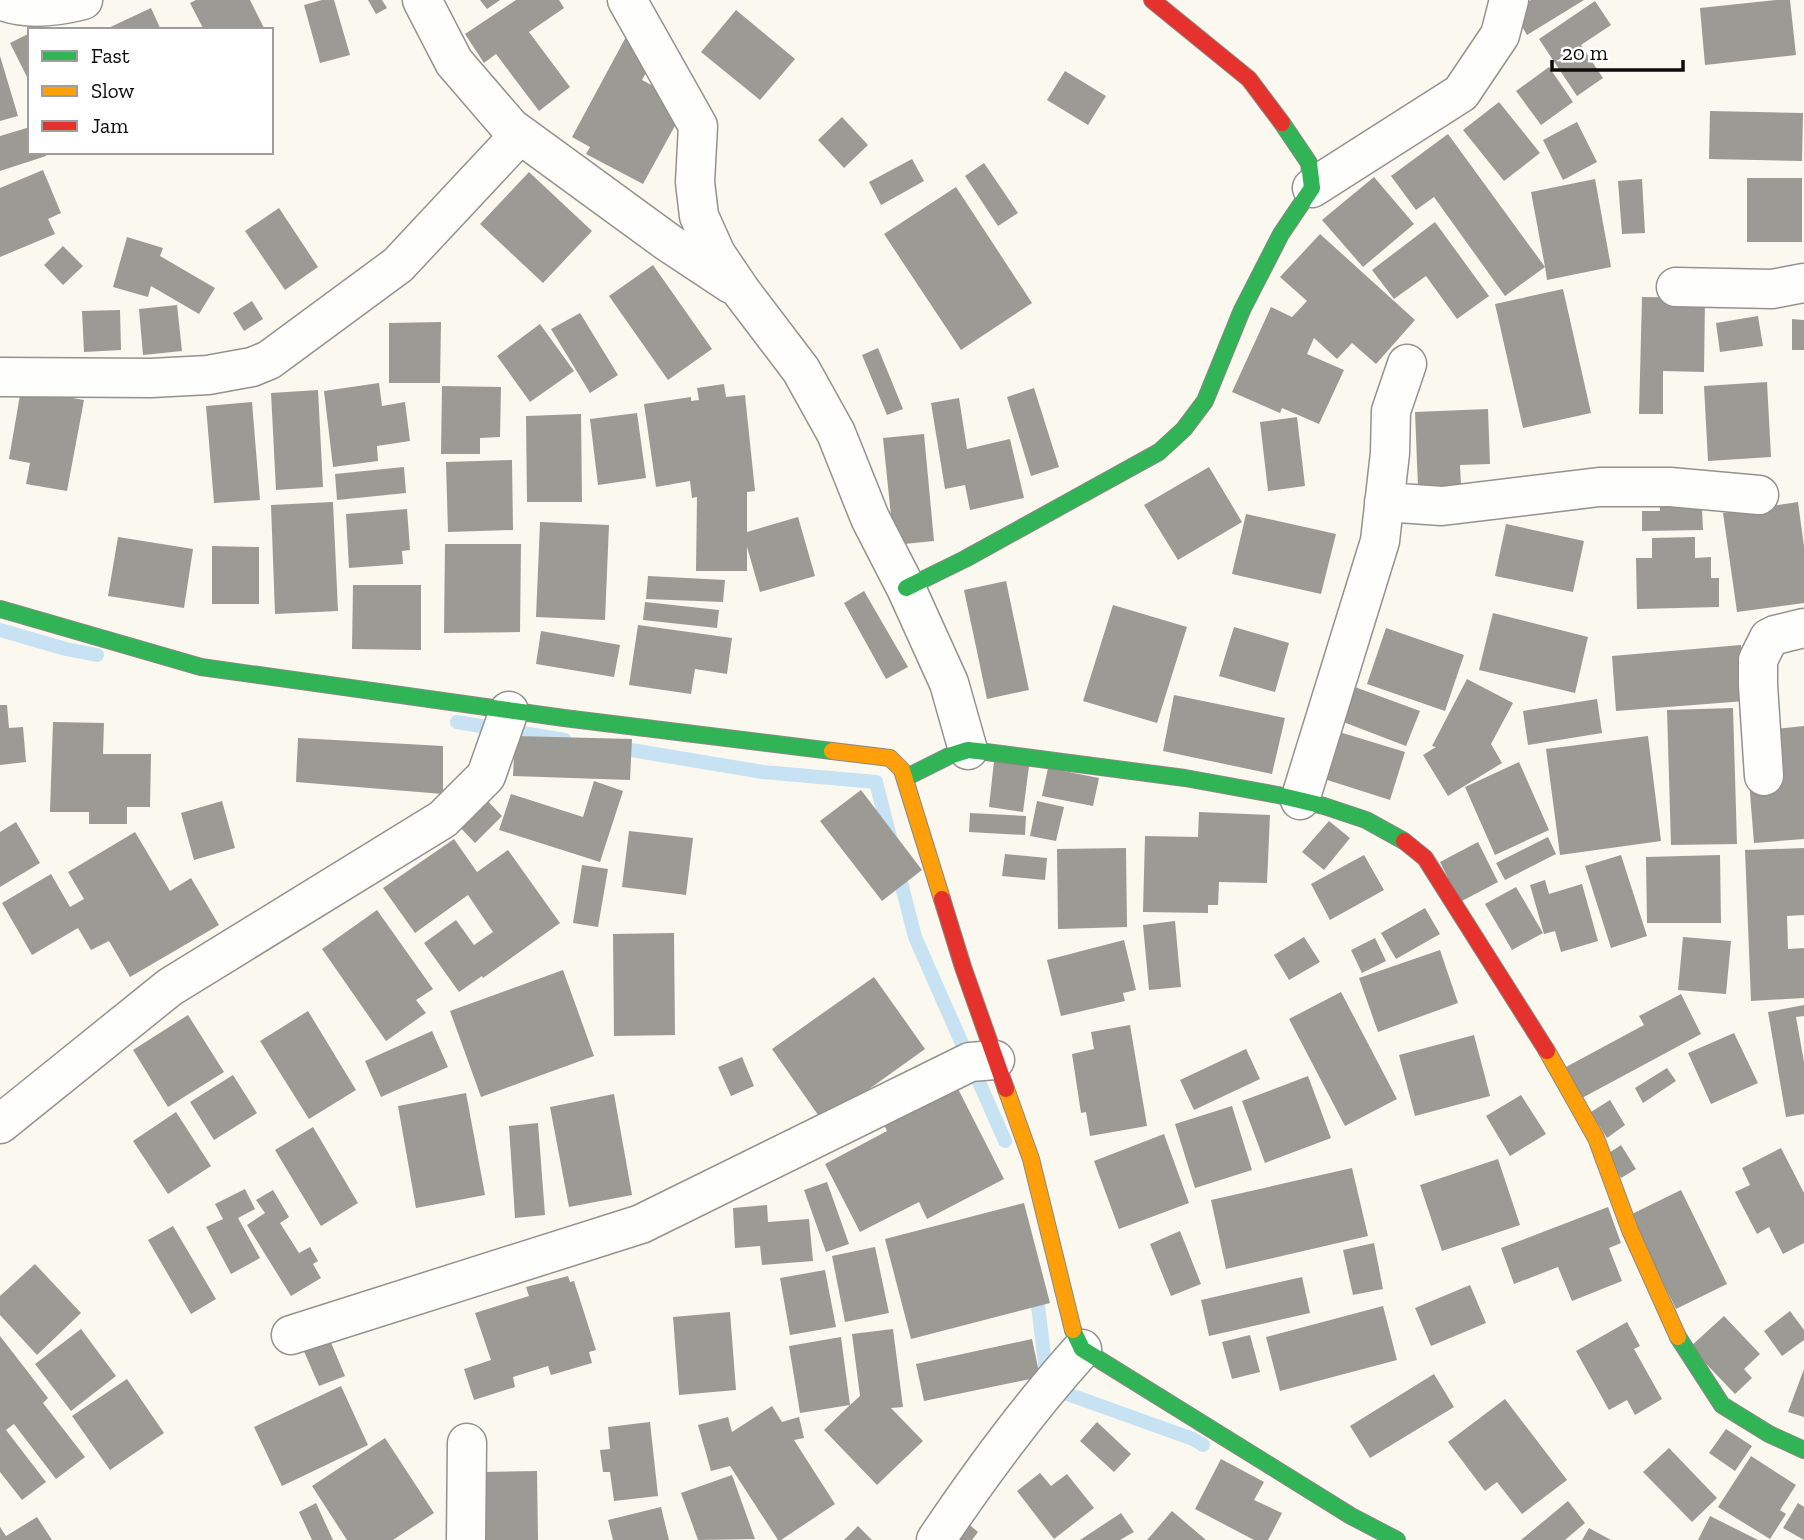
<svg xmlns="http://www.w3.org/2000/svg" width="1804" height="1540" font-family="'Zilla Slab',serif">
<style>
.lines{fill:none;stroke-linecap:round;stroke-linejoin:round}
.stream{stroke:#c6e2f3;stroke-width:14}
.building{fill:#9c9a95}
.street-casing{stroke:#93928e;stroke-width:41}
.fast-casing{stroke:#8a8985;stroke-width:18}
.slow-casing{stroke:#8a8985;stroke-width:18}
.jam-casing{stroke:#8a8985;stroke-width:18}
.street{stroke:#fefefd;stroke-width:38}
.fast{stroke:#30b455;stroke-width:16}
.slow{stroke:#ff9f0a;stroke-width:16}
.jam{stroke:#e5322d;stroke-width:16}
</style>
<rect width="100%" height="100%" fill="#faf8ef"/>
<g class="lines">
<!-- stream -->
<path class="stream" d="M0 630 66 649 97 655
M457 722 565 740
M613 747 763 772 876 782 891 841
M897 867 915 937 1005 1141
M1036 1290 1048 1387 1193 1439 1203 1445"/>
</g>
<!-- building -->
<path class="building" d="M196 0H250L265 30H204L190 3Z
M322 0H334L350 55 320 63 304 5Z
M368 0H382L387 8 376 14Z
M480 0H500L487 9Z
M516 0H559L564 8 529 32 570 87 539 111 496 54 484 63 465 34Z
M1531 0H1584L1527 35 1513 11Z
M1776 0H1790L1796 55 1705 65 1700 8Z
M1595 1 1611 25 1581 45 1603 78 1577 96 1539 39Z
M151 8 161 30H104Z
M736 10 795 59 760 100 701 52Z
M30 33V83L10 43Z
M627 35 657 52 642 80 687 104 643 184 586 154 590 147 572 137Z
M0 56 18 116 0 121Z
M1549 67 1573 102 1541 125 1516 91Z
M1065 71 1106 96 1088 125 1047 100Z
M1499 102 1540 153 1504 181 1463 130Z
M1710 111 1803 113 1802 161 1709 159Z
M842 117 868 145 844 168 818 140Z
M1577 122 1597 162 1563 180 1543 140Z
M30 127V152H45L46 156 0 171V136Z
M1448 134 1545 267 1531 192 1595 179 1611 267 1547 280 1545 267 1505 296 1434 197 1416 210 1391 176Z
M912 159 924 181 881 205 869 182Z
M984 163 1018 213 998 226 965 176Z
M43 170 61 213 48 219 55 234 0 257V188Z
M529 172 592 231 543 283 480 224Z
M1374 177 1414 224 1363 267 1322 220Z
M1747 178H1802V242H1747Z
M1642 179 1645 233 1622 234 1618 181Z
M956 187 1032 303 961 350 884 234Z
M279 208 318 267 285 290 245 231Z
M1435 222 1489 296 1457 319 1426 276 1394 299 1372 270Z
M1320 234 1415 320 1376 364 1352 343 1337 359 1314 338 1307 354 1344 370 1319 424 1282 408 1280 413 1232 392 1271 307 1292 317 1307 301 1280 277Z
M127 237 163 248 160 256 215 288 199 314 151 286 148 297 113 287Z
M63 246 83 266 63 285 44 265Z
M653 265 712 349 668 380 609 296Z
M1563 289 1591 413 1523 428 1495 304Z
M1642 297 1705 298 1704 372 1663 371V414H1639Z
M252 301 263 319 244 331 233 313Z
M177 305 182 351 143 355 139 309Z
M120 310 121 350 84 352 82 311Z
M580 313 618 375 590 393 551 329Z
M1758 316 1763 346 1720 352 1716 323Z
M1792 319 1804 320V350H1792Z
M441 322 440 383H389V323Z
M540 324 574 371 530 402 497 356Z
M878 348 903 409 887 415 862 355Z
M1767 382 1771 457 1708 461 1704 386Z
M379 383 382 406 405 402 410 441 377 446 378 461 333 467 324 391Z
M724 384 726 397 745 395 755 491 747 492V532L798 517 815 576 760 592 747 547V571H696L697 497 692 498 690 481 656 487 644 404 691 397V401L699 400 697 388Z
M442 386 501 387 500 437 480 438V454H441Z
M1034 388 1059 467 1031 476 1007 397Z
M21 389 84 400 67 491 26 484 30 463 9 459Z
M318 390 323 487 276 490 271 393Z
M959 398 967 449 1010 439 1024 498 970 510 965 485 945 489 931 403Z
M252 402 260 500 214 503 206 406Z
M1488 409 1490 464 1460 465 1461 485 1418 488 1415 412Z
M637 413 646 478 598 485 590 419Z
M581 414 582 502H527L526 416Z
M1297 417 1305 486 1268 491 1260 422Z
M924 434 934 541 894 545 883 438Z
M512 460 513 530 448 532 446 462Z
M404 467 406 493 337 500 335 474Z
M1209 467 1242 522 1178 560 1144 505Z
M1660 495H1692L1693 508H1702L1703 530 1642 531V511H1660Z
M333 502 338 611 275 614 271 505Z
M1798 502 1804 546V603L1737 612 1723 513Z
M407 509 410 550 402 551 403 564 349 568 346 514Z
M1246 514 1336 534 1321 594 1232 574Z
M540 522 609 525 605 620 536 617Z
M1506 524 1584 541 1573 592 1495 576Z
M118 537 193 549 184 608 108 596Z
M1695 537V558L1711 557V578H1719V607L1637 609 1636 558H1652V538Z
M445 544H521L520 632 444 633Z
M212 546 259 547V604H212Z
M648 576 725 580 723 602 646 599Z
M1006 581 1029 690 987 699 964 590Z
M353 585H421V650L352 649Z
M864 591 908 667 886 679 844 603Z
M645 602 719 610 717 628 643 620Z
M1113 605 1187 627 1157 723 1083 701Z
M1493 613 1588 637 1575 693 1479 670Z
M638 625 732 638 727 674 695 669 691 694 629 685Z
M1234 627 1289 643 1275 692 1219 676Z
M1386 628 1464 655 1445 711 1367 684Z
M541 631 620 645 614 677 536 664Z
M1741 645 1745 701 1616 711 1612 656Z
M1467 679 1513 703 1491 744 1502 763 1448 796 1423 755 1436 747 1432 746Z
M1352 686 1420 711 1406 746 1338 720Z
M1174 695 1285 718 1272 774 1163 751Z
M1597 699 1602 733 1528 745 1523 711Z
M0 705H7L9 728 23 727 26 762 0 765Z
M1733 708 1737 844 1671 845 1667 710Z
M53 722 104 723 103 754H151L150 807H127V824H89V812H50Z
M1804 726V839L1754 843 1745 732Z
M1336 731 1405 752 1390 800 1321 778Z
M515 736 632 739 630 780 513 776Z
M1648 736 1661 841 1560 855 1546 749Z
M298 738 443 746V794L296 782Z
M994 761 1029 766 1023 812 989 807Z
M1519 762 1549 830 1495 855 1465 787Z
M1048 768 1099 778 1093 806 1042 796Z
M594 781 623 791 600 862 499 830 511 794 583 817Z
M861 790 922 870 882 901 820 821Z
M483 796 502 816 475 843 455 822Z
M222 801 235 848 194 860 181 813Z
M1037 801 1064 807 1056 841 1030 836Z
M1199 812 1270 815 1267 883 1219 882 1218 905H1208V913L1143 912 1145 836 1198 837Z
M970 813 1026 816 1025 835 969 832Z
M1329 821 1350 838 1324 870 1302 852Z
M16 822 40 863 0 887V832Z
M629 831 693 838 686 895 622 887Z
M135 832 170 891 191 878 219 925 130 977 109 941 91 950 78 928 32 955 2 903 51 874 70 907 84 899 68 872Z
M1548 837 1556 854 1505 880 1496 863Z
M454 839 477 872 508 850 560 923 483 978 482 976 459 992 424 943 456 920 474 945 493 932 468 895 415 933 383 888Z
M1478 842 1498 882 1460 902 1440 862Z
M1126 848 1127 927 1058 929 1057 849Z
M1804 848V915L1787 916 1788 949 1804 948V998L1751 1001 1745 850Z
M1005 854 1047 858 1045 880 1002 876Z
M1364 855 1384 890 1330 920 1311 884Z
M1621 855 1647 936 1611 948 1585 866Z
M1720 855 1721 923H1647L1646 857Z
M582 865 608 869 598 927 573 923Z
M1545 880 1549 894 1582 884 1598 941 1561 952 1555 931 1544 934 1530 885Z
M1516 887 1543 933 1512 950 1485 904Z
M1425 908 1440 934 1396 959 1381 933Z
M377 910 433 989 416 1000 426 1013 386 1041 322 949Z
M1175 921 1181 987 1149 990 1143 925Z
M674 933 675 1035 614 1036 613 934Z
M1304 937 1320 962 1289 980 1274 955Z
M1683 937 1731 941 1726 994 1678 990Z
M1375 938 1386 961 1362 973 1351 950Z
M1124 940 1136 990 1123 993 1125 1001 1061 1016 1047 960Z
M1440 950 1458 1003 1378 1032 1359 978Z
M563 970 594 1056 481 1097 450 1011Z
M874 977 925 1049 823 1122 772 1049Z
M1341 992 1397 1099 1345 1126 1289 1019Z
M1681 994 1701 1034 1582 1098 1566 1067 1644 1025 1639 1016Z
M1804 1005V1016L1796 1017 1804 1062V1114L1786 1117 1768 1012Z
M308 1011 356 1090 309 1119 260 1041Z
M188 1015 224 1072 168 1107 133 1050Z
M1130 1025 1147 1126 1090 1136 1086 1112 1081 1113 1072 1054 1094 1049 1091 1032Z
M432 1031 448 1067 381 1097 365 1061Z
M1734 1033 1758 1083 1711 1104 1688 1053Z
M1474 1035 1490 1096 1415 1116 1399 1055Z
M1246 1049 1260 1079 1194 1110 1180 1080Z
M742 1057 754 1086 731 1096 718 1067Z
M1667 1068 1676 1081 1643 1103 1635 1088Z
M233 1075 257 1113 214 1140 190 1102Z
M1308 1076 1331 1138 1265 1163 1242 1101Z
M955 1083 1004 1179 927 1219 919 1202 860 1232 825 1164 887 1131 882 1121Z
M466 1093 485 1195 416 1208 398 1106Z
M614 1094 632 1195 569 1207 550 1107Z
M1521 1095 1546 1134 1510 1156 1486 1116Z
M1610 1100 1625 1125 1607 1138 1591 1112Z
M1232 1106 1252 1170 1195 1188 1175 1124Z
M176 1112 211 1166 168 1194 133 1141Z
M538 1123 545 1215 515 1218 509 1126Z
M313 1127 358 1203 321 1226 275 1150Z
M1164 1134 1189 1203 1119 1229 1094 1161Z
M1621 1145 1636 1169 1621 1178 1606 1155Z
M1781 1148 1804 1193V1243L1783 1254 1769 1227 1757 1234 1735 1192 1750 1185 1742 1168Z
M1498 1159 1520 1225 1442 1251 1420 1185Z
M1352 1168 1368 1236 1226 1269 1211 1200Z
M827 1182 849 1244 826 1252 804 1190Z
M245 1189 255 1209 238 1218 260 1258 231 1274 206 1227 223 1219 215 1204Z
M273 1190 289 1217 280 1223 299 1253 310 1247 318 1261 313 1264 321 1278 291 1296 247 1225 265 1213 256 1200Z
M1681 1190 1727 1284 1676 1309 1630 1215Z
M1024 1203 1050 1303 911 1339 885 1239Z
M767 1205 768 1222 809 1219 813 1261 762 1265 760 1246 735 1248 733 1208Z
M1608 1207 1621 1243 1609 1248 1622 1281 1572 1301 1558 1267 1514 1284 1501 1248Z
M173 1226 216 1299 191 1314 148 1240Z
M1180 1231 1201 1284 1171 1296 1150 1244Z
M1374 1243 1383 1289 1353 1295 1343 1250Z
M875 1247 889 1313 845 1322 832 1256Z
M35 1264 81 1313 37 1355 0 1315V1296Z
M825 1270 836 1327 790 1335 780 1278Z
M568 1276 570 1282 574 1281 596 1350 589 1352 592 1363 551 1375 548 1366 513 1377 515 1387 474 1400 464 1369 491 1360 475 1313 529 1296 526 1287Z
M1302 1277 1310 1313 1209 1336 1201 1300Z
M1470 1285 1486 1323 1431 1346 1415 1308Z
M1383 1306 1397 1360 1280 1391 1266 1337Z
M1790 1311 1804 1330V1340L1782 1356 1764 1331Z
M730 1312 736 1390 679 1395 673 1317Z
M1724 1316 1760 1354 1744 1369 1752 1378 1735 1394 1690 1347Z
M1627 1322 1640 1346 1634 1349 1662 1399 1635 1415 1627 1400 1609 1410 1576 1351Z
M81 1329 116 1376 71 1411 35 1364Z
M893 1329 903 1407 891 1408 923 1441 877 1485 824 1430 850 1405 800 1413 789 1346 841 1337 850 1405 860 1396 852 1334Z
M1250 1335 1260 1372 1232 1379 1222 1342Z
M0 1336 48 1398 43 1403 85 1457 56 1479 14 1424 6 1430 46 1482 22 1500 0 1472Z
M329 1338 345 1376 319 1386 303 1349Z
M1032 1339 1040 1377 924 1401 916 1364Z
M1804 1369V1417L1788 1412Z
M1434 1374 1454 1407 1370 1458 1350 1426Z
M127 1379 164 1433 110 1470 72 1416Z
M341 1386 368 1445 282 1486 254 1427Z
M1505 1399 1567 1480 1522 1514 1497 1482 1485 1491 1448 1442Z
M772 1406 782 1422 799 1417 804 1438 794 1440 835 1504 781 1540H778L730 1466 711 1471 698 1425 728 1417 732 1432Z
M650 1422 658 1496 614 1501 610 1472H603L600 1450 610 1449 608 1427Z
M1097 1422 1131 1454 1114 1472 1080 1441Z
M1726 1429 1752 1446 1735 1471 1709 1453Z
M385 1438 434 1513 393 1540H347L312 1486Z
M1669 1448 1717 1498 1692 1522 1643 1472Z
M1751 1456 1796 1485 1780 1510 1786 1514 1770 1539 1718 1507Z
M1221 1459 1264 1482 1254 1500 1282 1513 1268 1540H1254L1195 1509Z
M537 1471 538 1540H482V1472Z
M1040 1473 1051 1486 1067 1474 1094 1508 1054 1539 1017 1491Z
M732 1475 755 1539 698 1540 681 1493Z
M1568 1501 1585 1523 1565 1540H1521Z
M316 1503 333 1540H312L299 1512Z
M1798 1503 1804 1507V1540L1783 1528Z
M661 1507 669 1540H613L608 1520Z
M1172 1511 1206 1540H1147Z
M1121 1513 1134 1532 1120 1540H1080Z
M1710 1516 1758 1540H1698Z
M37 1517 52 1540H0V1527L6 1536Z
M965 1521 978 1532 972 1540H949Z
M858 1526 872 1540H844Z
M1589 1528 1611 1540H1582Z"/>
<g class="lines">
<defs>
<path id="street" d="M0 0C26 11 56 7 83 0
M627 0 698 126 695 182 699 216 716 254 741 291 801 370 836 433 870 518 906 588 949 683 968 750
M510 127 669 243 731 284
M1312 188 1461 93 1500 35 1509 0
M1676 287 1772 289 1804 283
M0 377 151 378 208 375 252 367 269 360 398 265 513 142 510 127 454 62 422 0
M1384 502 1442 506 1599 487H1670L1759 495
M1764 776 1758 685V660L1769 638 1775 635 1804 628
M1300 800 1380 541 1390 453 1391 411 1407 364
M0 1124 170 987 443 819 486 776 509 711
M291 1335 641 1224 970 1062 995 1060
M466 1540 467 1443
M936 1540C981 1473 1028 1409 1082 1349"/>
<path id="fast" d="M906 588 965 559 1159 452 1184 429 1205 401 1242 310 1281 234 1312 188 1309 163 1282 123
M0 609 201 667 564 718 832 751
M905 778 949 756 968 750 986 752 1185 778 1278 795 1324 806 1366 820 1404 841
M1073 1330 1082 1349 1351 1516 1397 1540
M1678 1337 1722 1405 1769 1434 1804 1450"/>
<path id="slow" d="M832 751 890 758 902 770 942 899
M1547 1051 1596 1138 1630 1230 1678 1337
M1006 1089 1031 1159 1073 1330"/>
<path id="jam" d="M1152 0 1249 79 1282 123
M1404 841 1425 858 1547 1051
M942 899 963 967 1006 1089"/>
</defs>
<!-- street casing -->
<use href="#street" class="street-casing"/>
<!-- fast casing -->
<use href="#fast" class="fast-casing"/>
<!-- slow casing -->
<use href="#slow" class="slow-casing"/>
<!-- jam casing -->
<use href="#jam" class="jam-casing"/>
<!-- street -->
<use href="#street" class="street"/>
<!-- fast -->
<use href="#fast" class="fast"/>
<!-- slow -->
<use href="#slow" class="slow"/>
<!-- jam -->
<use href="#jam" class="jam"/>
</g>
<!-- legend -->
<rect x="28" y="28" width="245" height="126" fill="#ffffff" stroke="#9e9e9e" stroke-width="2"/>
<rect x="42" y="51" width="35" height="10" fill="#30b455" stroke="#9e9e9e" stroke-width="2"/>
<text x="91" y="63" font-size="21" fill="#0c0c0c">Fast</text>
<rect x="42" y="86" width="35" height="10" fill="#ff9f0a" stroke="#9e9e9e" stroke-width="2"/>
<text x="91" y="98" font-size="21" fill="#0c0c0c">Slow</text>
<rect x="42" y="121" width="35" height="10" fill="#e5322d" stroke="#9e9e9e" stroke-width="2"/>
<text x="91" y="133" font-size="21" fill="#0c0c0c">Jam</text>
<!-- scale -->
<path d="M1552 60v10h131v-10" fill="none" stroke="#0c0c0c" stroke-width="3.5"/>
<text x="1562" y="60" font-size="21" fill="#0c0c0c" stroke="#ffffff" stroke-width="5" paint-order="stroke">20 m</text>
</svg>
